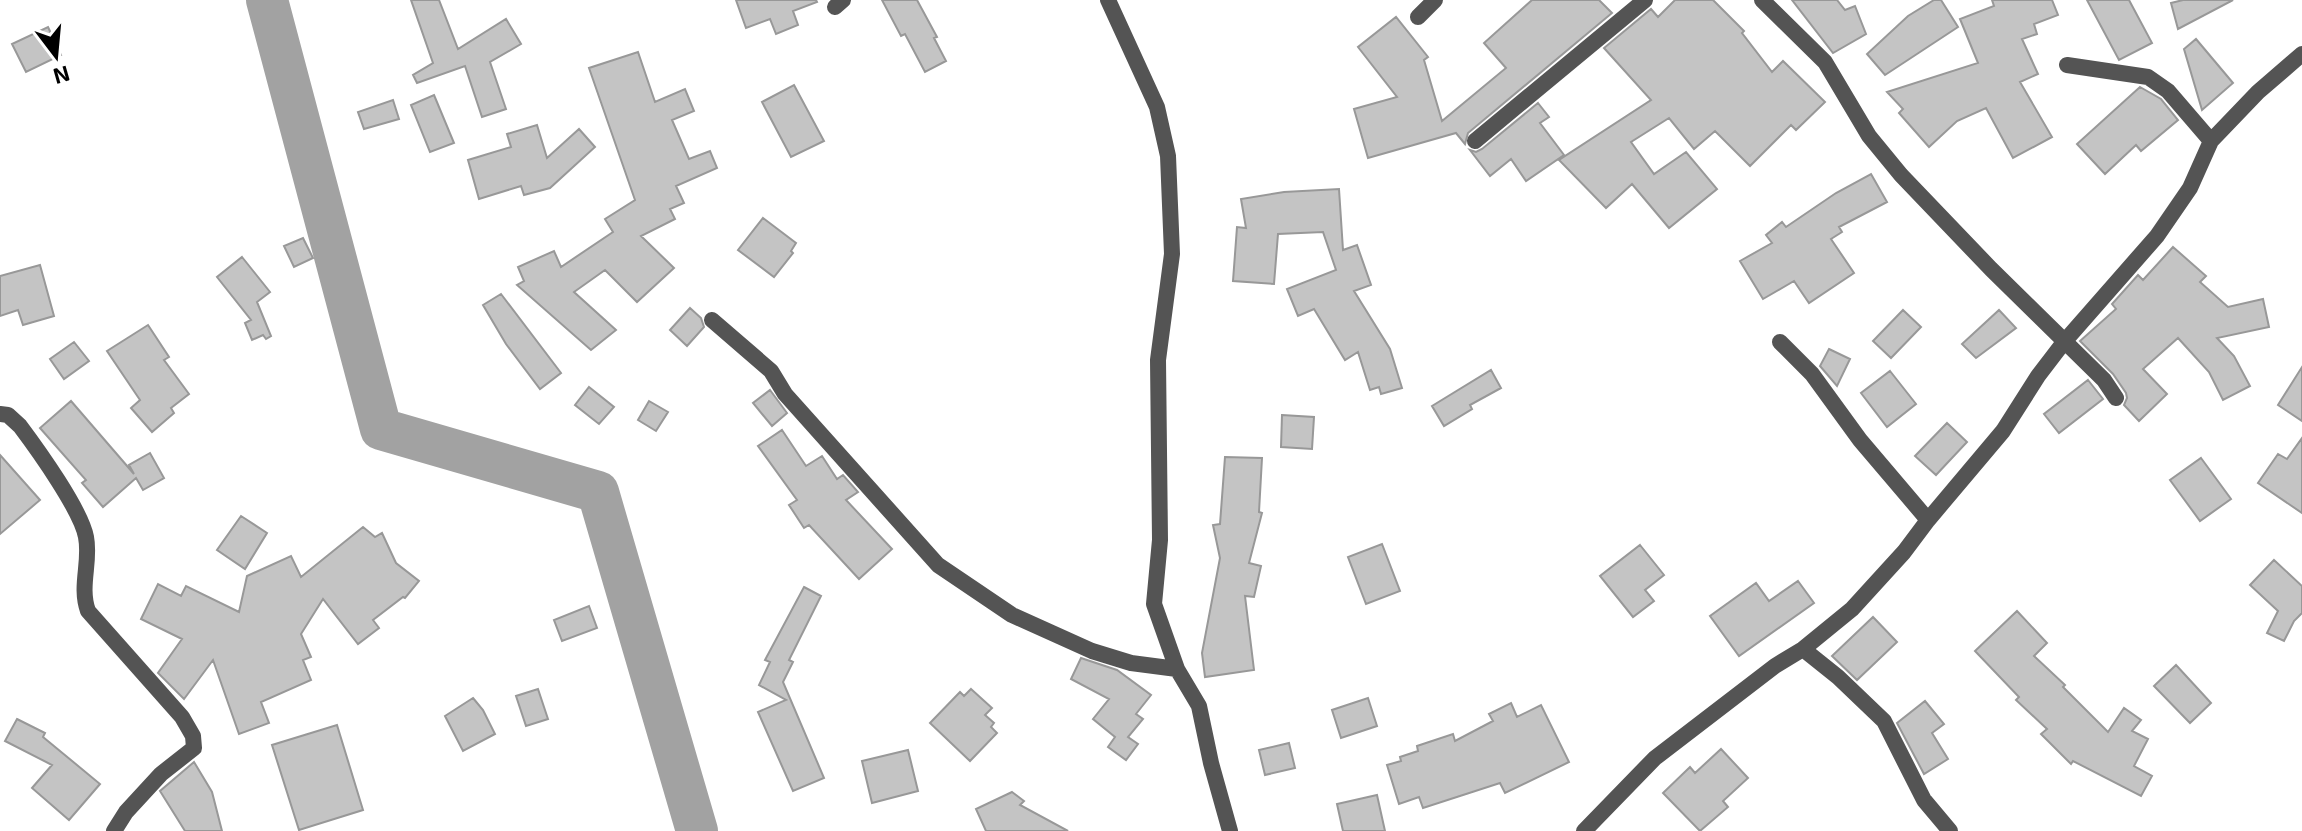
<svg xmlns="http://www.w3.org/2000/svg" width="2302" height="831" font-family="'Exo 2',sans-serif">
<style>
.lines{fill:none;stroke-linecap:round;stroke-linejoin:round}
.river{stroke:#a2a2a2;stroke-width:42}
.building{fill:#c4c4c4;stroke:#989898;stroke-width:2}
.street{stroke:#545454;stroke-width:16}
</style>
<rect width="100%" height="100%" fill="#fff"/>
<g class="lines">
<!-- river -->
<path class="river" d="M267 0 381 429 598 492 697 831"/>
</g>
<!-- building -->
<path class="building" d="M411 0H439L458 49 506 19 521 44 490 62 506 109 482 117 465 66 417 83 413 75 433 63Z
M736 0H816L817 2 793 11 798 25 776 34 770 19 746 28Z
M882 0H917L937 37 934 38 946 61 925 72 905 34 901 36Z
M1532 0H1599L1612 13 1468 133 1465 144 1456 133 1368 158 1354 109 1397 97 1358 47 1396 17 1428 57 1424 60 1442 121 1506 68 1484 43Z
M1675 0H1713L1744 31 1742 33 1772 72 1783 61 1825 102 1796 130 1791 125 1750 166 1715 131 1694 149 1669 118 1631 142 1654 174 1686 152 1717 189 1669 228 1632 184 1606 208 1559 160 1651 100 1604 48 1651 9 1658 17Z
M1792 0H1837L1845 10 1855 6 1866 34 1833 53Z
M1934 0H1941L1958 27 1885 75 1867 54 1908 16Z
M1992 0H2052L2058 15 2034 24 2037 34 2022 39 2038 74 2020 82 2052 137 2013 158 1986 108 1957 121 1929 147 1899 113 1903 109 1887 92 1978 63 1960 19 1994 6Z
M2087 0H2129L2152 43 2119 60Z
M2183 0H2233L2178 29 2171 3Z
M48 27 61 55 26 72 12 44Z
M2196 39 2233 83 2202 110 2184 49Z
M638 52 655 102 685 89 694 111 672 120 689 159 710 151 717 168 676 186 684 203 670 209 675 219 641 236 674 268 637 302 605 270 574 292 616 330 591 350 517 285 524 281 518 267 554 251 561 267 613 232 605 219 635 200 589 68Z
M794 85 824 141 791 157 762 102Z
M2140 87 2161 99 2178 120 2141 151 2136 145 2105 174 2077 144Z
M434 95 454 143 430 152 411 105Z
M393 100 399 119 364 129 358 112Z
M1538 103 1549 117 1540 123 1564 155 1526 181 1511 159 1490 176 1470 150 1476 152 1482 149Z
M537 125 547 158 579 129 595 147 550 188 524 195 521 186 479 199 468 160 511 147 507 134Z
M1871 174 1887 202 1839 227 1842 232 1831 239 1854 273 1809 303 1794 281 1763 299 1740 261 1772 243 1766 235 1782 222 1786 227 1836 193Z
M1339 189 1343 250 1357 245 1371 285 1354 291 1390 349 1402 388 1381 394 1379 387 1370 390 1358 352 1345 360 1314 309 1298 316 1287 289 1336 270 1323 232 1278 234 1274 284 1233 281 1237 227 1246 228 1241 199 1284 192Z
M763 218 796 243 791 251 793 253 774 277 738 250Z
M303 238 313 258 294 267 284 246Z
M2173 247 2206 276 2200 282 2228 307 2263 299 2269 327 2217 338 2234 356 2250 386 2223 400 2209 372 2178 338 2143 369 2167 394 2139 421 2124 405 2127 398 2126 393 2113 374 2080 341 2116 309 2112 304 2138 275 2143 280Z
M242 257 270 292 257 302 271 336 266 339 263 335 252 340 245 323 251 320 217 277Z
M40 265 54 316 23 325 18 310 0 316V276Z
M501 294 561 373 540 389 506 344 483 305Z
M690 308 701 318 704 327 687 346 670 330Z
M1903 310 1921 327 1891 358 1873 341Z
M1999 310 2016 328 1976 358 1962 344Z
M148 325 169 357 164 360 189 394 171 408 174 413 152 432 131 408 140 400 107 351Z
M74 342 89 361 64 379 50 359Z
M1829 349 1850 359 1837 386 1820 366Z
M2302 367V421L2278 405Z
M1491 370 1501 388 1470 405 1472 409 1444 426 1432 406Z
M1890 371 1916 404 1887 427 1861 393Z
M2088 380 2103 399 2059 433 2044 414Z
M589 387 614 407 599 424 575 405Z
M770 390 787 413 772 426 753 403Z
M71 401 134 474 129 465 150 453 164 478 143 490 136 478 103 507 82 483 86 480 40 428Z
M649 401 668 412 656 431 638 420Z
M1282 415 1314 417 1312 449 1281 447Z
M1947 423 1967 442 1936 475 1915 456Z
M782 430 806 466 822 456 837 479 843 475 858 492 846 500 892 549 859 579 809 525 804 528 789 505 797 500 758 446Z
M2302 438V513L2258 483 2278 454 2287 459Z
M0 455 40 500 0 534Z
M1225 457 1262 458 1259 512 1262 513 1249 563 1261 566 1254 597 1245 596 1254 670 1205 677 1202 653 1220 558 1213 525 1220 524Z
M2201 458 2231 499 2200 521 2170 480Z
M241 516 267 533 245 569 217 550Z
M363 527 375 537 382 533 396 563 419 581 405 598 403 597 373 620 379 628 358 644 323 599 301 634 311 657 303 660 311 680 261 702 269 723 239 734 213 660 184 699 158 673 182 639 141 619 158 584 181 596 186 586 239 612 247 576 291 556 301 577Z
M1382 544 1400 591 1366 604 1348 557Z
M1640 545 1664 575 1645 590 1654 601 1633 617 1600 576Z
M2274 560 2302 586V613L2294 621 2284 641 2267 633 2278 611 2250 585Z
M1798 581 1814 603 1739 656 1710 616 1756 583 1769 601Z
M804 587 821 596 789 660 793 662 783 682 824 778 793 791 758 712 786 700 759 685 770 662 765 660Z
M589 606 597 628 562 641 554 620Z
M2017 611 2047 643 2034 656 2065 685 2063 687 2108 732 2124 708 2141 720 2132 731 2148 739 2134 766 2152 776 2141 796 2073 761 2071 764 2041 734 2047 729 2016 700 2019 697 1975 651Z
M1873 617 1897 642 1857 680 1832 656Z
M1081 658 1117 670 1151 695 1136 714 1143 719 1128 737 1138 744 1126 760 1108 747 1115 737 1093 719 1109 699 1071 679Z
M2176 665 2211 703 2190 723 2154 686Z
M538 689 548 719 526 726 516 696Z
M971 689 992 708 985 715 994 723 991 727 997 733 970 761 930 723 960 692 964 696Z
M473 698 483 710 495 734 463 751 445 716Z
M1368 698 1377 726 1341 738 1332 710Z
M1925 701 1944 724 1932 733 1948 759 1924 774 1897 723Z
M1511 703 1517 717 1541 705 1569 762 1505 793 1500 783 1423 808 1419 797 1399 804 1387 765 1401 761 1400 757 1418 751 1417 746 1453 734 1455 741 1493 721 1489 714Z
M17 719 45 733 43 737 100 784 69 820 32 788 52 765 5 741Z
M337 725 363 810 299 830 272 745Z
M1289 743 1295 768 1265 775 1259 750Z
M1721 749 1748 778 1723 801 1728 807 1700 831 1663 793 1690 767 1695 773Z
M908 750 918 791 872 803 862 761Z
M194 762 212 792 222 831H185L160 791Z
M1012 792 1024 801 1020 805 1068 831H986L976 809Z
M1377 795 1385 831H1343L1337 804Z"/>
<g class="lines">
<!-- street -->
<path class="street" d="M1108 0 1157 107 1168 156 1172 254 1158 360 1160 540 1154 604 1177 669 1199 706 1211 763 1230 831
M1762 0 1825 62 1869 136 1901 175 1991 269 2104 380 2116 398
M835 7 843 0
M1418 17 1435 0
M2067 65 2148 77 2168 91 2211 141
M1475 141 1645 0
M712 320 771 371 785 394 938 565 1012 615 1092 651 1131 663 1177 669
M1780 342 1812 374 1860 440 1928 520
M0 414 8 415 20 426C38 450 81 510 86 537 91 562 79 586 88 611L182 717 193 736 194 748 161 774 126 812 114 831
M1803 649 1838 677 1884 721 1924 800 1950 831
M1584 831 1655 758 1775 666 1803 649 1852 609 1904 552 1928 520 2003 431 2038 376 2064 342 2157 236 2190 188 2211 141 2258 92 2302 54"/>
</g>
<!-- north arrow -->
<g transform="translate(56 56) rotate(164)" stroke="#ffffff" stroke-width="6" paint-order="stroke">
<path d="M0-6L14 30L0 20L-14 30Z" fill="#000000"/>
<text y="-12" font-size="22" font-weight="bold" text-anchor="middle" fill="#000000">N</text>
</g>
</svg>
